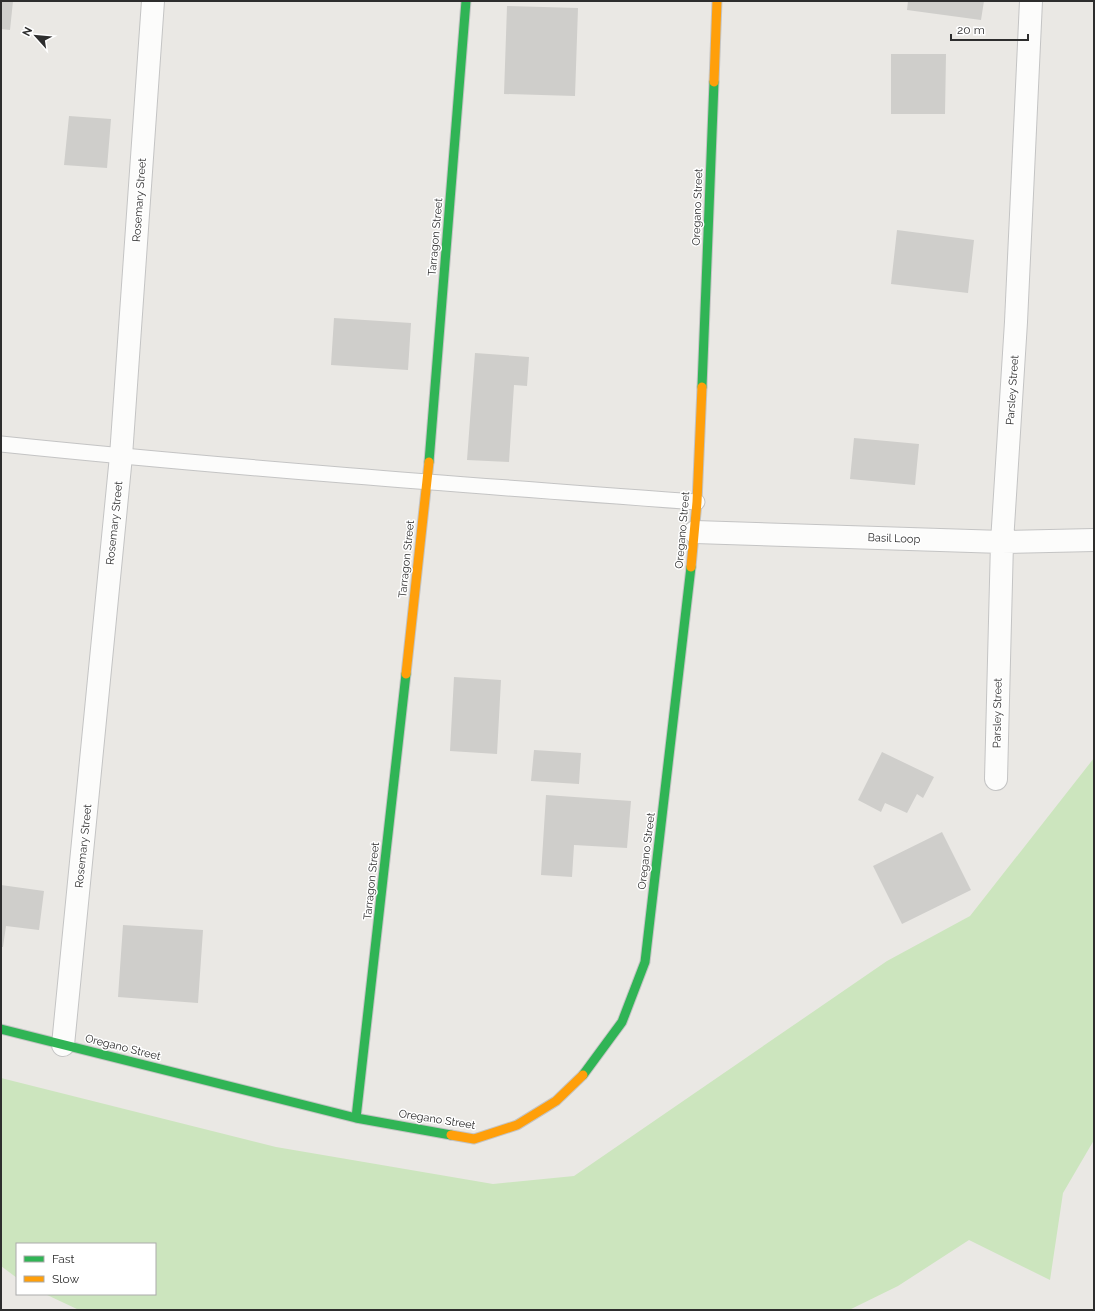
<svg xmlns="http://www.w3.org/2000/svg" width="1095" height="1311" font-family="Raleway,sans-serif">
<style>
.green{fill:#cce5be}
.building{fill:#cfcecb}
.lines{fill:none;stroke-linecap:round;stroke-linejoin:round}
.lane-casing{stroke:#c4c4c4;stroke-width:17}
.street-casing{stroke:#c4c4c4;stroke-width:24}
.fast-casing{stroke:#c4c4c4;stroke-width:11}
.slow-casing{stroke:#c4c4c4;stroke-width:11}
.lane{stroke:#fcfcfb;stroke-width:15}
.street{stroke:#fcfcfb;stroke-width:22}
.fast{stroke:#30b455;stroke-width:9}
.slow{stroke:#ff9f0a;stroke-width:9}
.labels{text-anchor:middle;stroke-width:3;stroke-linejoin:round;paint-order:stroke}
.street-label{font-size:11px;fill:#2d2d2d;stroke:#fff}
</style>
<rect width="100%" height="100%" fill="#eae8e4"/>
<!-- green -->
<path class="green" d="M1094 758V1140L1063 1193 1050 1280 969 1240 898 1286 849 1310H79L45 1294H155V1244H17V1278L1 1266V1078L276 1147 493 1184 574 1176 887 961 970 916Z"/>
<!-- building -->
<path class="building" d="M1 1H13L10 30 1 29Z
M908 1H984L981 20 907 10Z
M507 6 578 8 575 96 504 94Z
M891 54H946L945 114H891Z
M69 116 111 119 107 168 64 165Z
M897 230 974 240 968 293 891 284Z
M334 318 411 323 408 370 331 365Z
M475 353 529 357 527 386 514 385 509 462 467 460Z
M854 438 919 444 915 485 850 479Z
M454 677 501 680 497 754 450 751Z
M534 750 581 753 579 784 531 781Z
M882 752 934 777 923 798 917 794 907 813 885 803 881 812 858 800Z
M546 795 631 801 627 848 574 845 572 877 541 875Z
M942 832 971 890 902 924 873 866Z
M1 885 44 891 39 930 6 926 3 947H1Z
M123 925 203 930 198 1003 118 997Z"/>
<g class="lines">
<defs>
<path id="lane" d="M1 444C233 468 465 485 697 502"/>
<path id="street" d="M695 532 1002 542 1094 540
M996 779 1002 542 1016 322 1031 1
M63 1045 121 456 153 1"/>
<path id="fast" d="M702 387 714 82
M429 462 466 1
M1 1029 356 1118 451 1135
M583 1075 622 1022 645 962 691 567
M356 1118 406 674"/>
<path id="slow" d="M714 82 717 1
M691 567 697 502 702 387
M406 674 429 462
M451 1135 474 1139 517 1125 556 1101 583 1075"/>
</defs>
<!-- lane casing -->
<use href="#lane" class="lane-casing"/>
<!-- street casing -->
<use href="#street" class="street-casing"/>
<!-- fast casing -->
<use href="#fast" class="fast-casing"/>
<!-- slow casing -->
<use href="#slow" class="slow-casing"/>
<!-- lane -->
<use href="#lane" class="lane"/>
<!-- street -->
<use href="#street" class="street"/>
<!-- fast -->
<use href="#fast" class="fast"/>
<!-- slow -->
<use href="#slow" class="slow"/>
</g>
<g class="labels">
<!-- street labels -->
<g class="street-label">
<text transform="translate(139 200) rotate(-86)" y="4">Rosemary Street</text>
<text transform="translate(697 207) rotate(-88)" y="4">Oregano Street</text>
<text transform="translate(435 237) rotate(-85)" y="4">Tarragon Street</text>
<text transform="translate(1012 390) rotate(-86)" y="4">Parsley Street</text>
<text transform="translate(114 523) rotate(-84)" y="4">Rosemary Street</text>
<text transform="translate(682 530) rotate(-85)" y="4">Oregano Street</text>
<text transform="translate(894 538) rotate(2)" y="4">Basil Loop</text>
<text transform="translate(406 559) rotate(-84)" y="4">Tarragon Street</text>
<text transform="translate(997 713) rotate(-89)" y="4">Parsley Street</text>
<text transform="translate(83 846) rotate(-84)" y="4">Rosemary Street</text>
<text transform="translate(646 851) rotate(-83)" y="4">Oregano Street</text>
<text transform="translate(371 881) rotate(-84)" y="4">Tarragon Street</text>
<text transform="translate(123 1047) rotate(14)" y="4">Oregano Street</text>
<text transform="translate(437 1119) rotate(9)" y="4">Oregano Street</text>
</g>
</g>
<!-- border -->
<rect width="1095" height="1311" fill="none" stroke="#2d2d2d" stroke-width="4"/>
<!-- legend -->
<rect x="16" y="1243" width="140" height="52" fill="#ffffff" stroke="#ababab"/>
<rect x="24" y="1256" width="20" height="6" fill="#30b455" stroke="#ababab"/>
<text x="52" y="1263" font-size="12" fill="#2d2d2d">Fast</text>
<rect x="24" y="1276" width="20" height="6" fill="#ff9f0a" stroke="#ababab"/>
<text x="52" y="1283" font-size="12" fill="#2d2d2d">Slow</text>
<!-- north arrow -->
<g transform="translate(36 36) rotate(297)" stroke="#ffffff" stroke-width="3" paint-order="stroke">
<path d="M0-3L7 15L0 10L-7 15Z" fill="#2d2d2d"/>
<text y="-6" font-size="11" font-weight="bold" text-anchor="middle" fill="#2d2d2d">N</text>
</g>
<!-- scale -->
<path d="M951 34v6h77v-6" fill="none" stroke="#2d2d2d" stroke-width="2"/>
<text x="957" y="34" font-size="12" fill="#2d2d2d" stroke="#ffffff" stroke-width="3" paint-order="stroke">20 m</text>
</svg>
